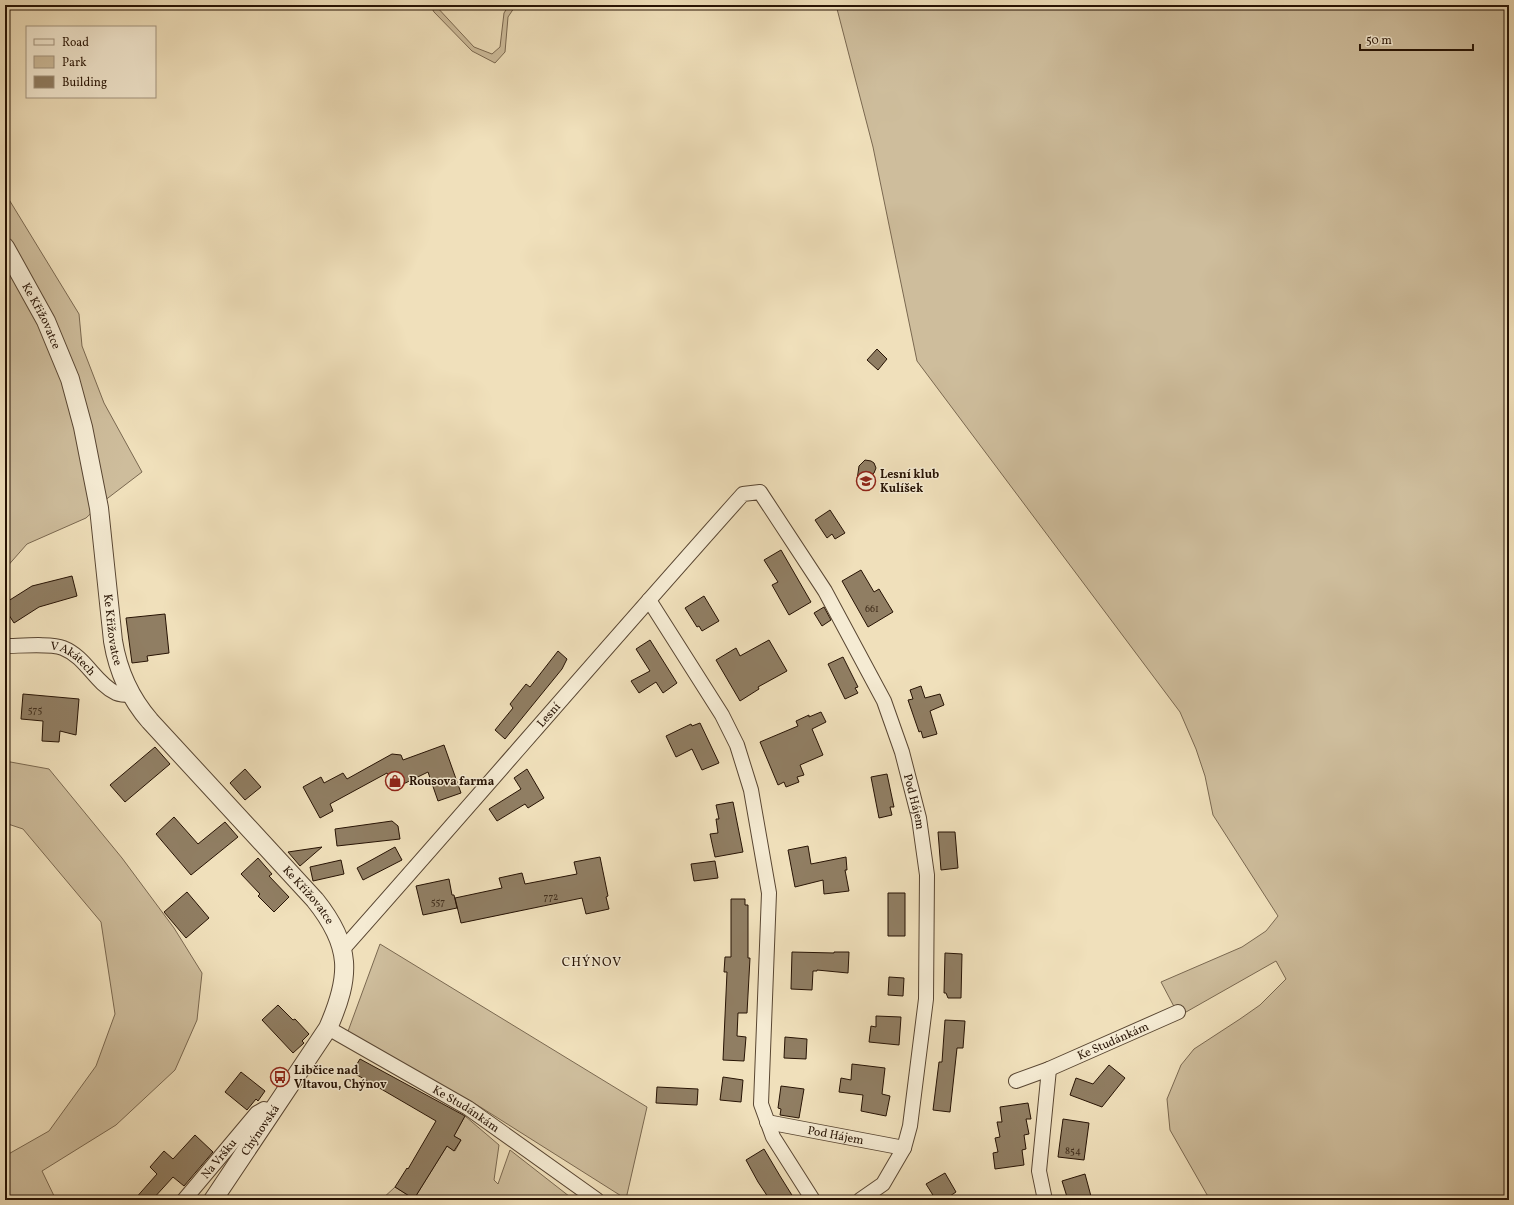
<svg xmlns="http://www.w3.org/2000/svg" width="1514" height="1205" font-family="Vollkorn,serif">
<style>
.green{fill:#cebd9c;stroke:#7a6850}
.building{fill:#907e63;stroke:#271304}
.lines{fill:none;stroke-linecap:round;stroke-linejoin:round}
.minor-casing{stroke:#594632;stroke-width:16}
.tertiary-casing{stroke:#594632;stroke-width:20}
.minor{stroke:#f5ebd3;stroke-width:14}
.tertiary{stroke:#f5ebd3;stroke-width:18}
.labels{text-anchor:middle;stroke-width:3;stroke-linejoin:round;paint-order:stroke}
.number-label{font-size:10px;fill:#412e1c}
.street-label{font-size:12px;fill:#271304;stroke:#f5ebd3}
.poi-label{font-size:12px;font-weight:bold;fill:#271304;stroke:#f5ebd3;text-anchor:start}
.neighbourhood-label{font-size:13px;letter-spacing:1px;fill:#271304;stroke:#f5ebd3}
</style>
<rect width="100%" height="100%" fill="#f0e0bb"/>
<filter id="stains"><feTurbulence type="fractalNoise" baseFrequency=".005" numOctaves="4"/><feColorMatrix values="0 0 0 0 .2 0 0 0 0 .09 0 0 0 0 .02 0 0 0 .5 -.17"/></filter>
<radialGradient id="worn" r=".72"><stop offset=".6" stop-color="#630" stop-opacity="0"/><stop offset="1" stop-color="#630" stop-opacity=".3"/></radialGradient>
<!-- green -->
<path class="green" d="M430 5H435L474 47 492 54 500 47 504 13 509 5H516L508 17 505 52 495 63 472 51 434 12Z
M836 5H1509V1200H1210L1170 1130 1167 1099 1181 1065 1194 1049 1240 1019 1260 1005 1286 979 1276 961 1179 1016 1161 982 1242 947 1266 931 1278 916 1213 815 1205 776 1196 749 1180 712 917 361 873 147Z
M5 193 79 314 82 346 104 403 142 472 104 501 86 518 27 544 5 569Z
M5 761 49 769 122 858 174 928 202 973 197 1020 175 1070 116 1125 42 1171 56 1200H5V1156L49 1131 96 1066 115 1014 101 922 23 829 5 823Z
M380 944 647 1107 626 1199 474 1103 347 1034Z
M465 1116 499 1145 494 1180 498 1184 510 1150 574 1200H381L395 1187 414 1199 447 1146 455 1151 461 1140 454 1136Z"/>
<!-- building -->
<path class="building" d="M877 349 887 359 878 370 867 360Z
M865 460 871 461 874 463 876 468 874 473 870 476 857 480 859 466Z
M830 510 845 533 835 539 832 534 827 538 815 520Z
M781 550 811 602 789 615 772 585 778 582 764 560Z
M861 570 874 592 879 589 893 612 868 627 842 581Z
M72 576 77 596 39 607 14 623 5 609V603L32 586Z
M704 596 719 621 702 631 699 626 697 627 685 608Z
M824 607 831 620 822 626 814 613Z
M165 614 169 653 147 656 148 661 132 663 126 618Z
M650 640 677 683 663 693 656 682 639 693 631 681 650 671 636 649Z
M769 640 787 671 758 687 759 689 740 701 716 660 736 648 740 656Z
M558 651 567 659 562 669 505 739 495 730 513 708 510 704 526 684 530 687Z
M843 657 858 687 855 688 858 693 845 699 828 664Z
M921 686 925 698 940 694 944 705 930 711 937 734 923 738 921 731 919 732 908 700 913 699 910 690Z
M23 694 79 699 76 735 60 731 59 742 42 741 43 721 21 719Z
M821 712 826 722 812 729 823 755 800 765 804 775 797 777 799 782 786 787 784 782 778 785 760 742 798 726 796 721 809 715V717Z
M700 723 719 763 702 770 692 749 676 757 666 736 691 724 692 726Z
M444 745 461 793 438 801 428 772 395 788 387 773 330 804 333 811 320 818 303 787 321 777 324 783 343 773 347 779 392 754 401 755 403 760Z
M155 747 170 764 125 802 110 785Z
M245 769 261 787 245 800 230 783Z
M527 769 544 798 528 808 525 804 497 821 489 809 521 789 514 778Z
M887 774 894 807H890L892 815 879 818 871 777Z
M733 802 743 852 715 857 710 834 718 833 716 819H719L716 805Z
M174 817 198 844 225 822 238 837 191 875 156 834Z
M392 821 398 826 400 839 337 846 335 829Z
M938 832H955L958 868 941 870Z
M808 846 811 864 846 857 847 870H845L849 891 824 894 823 880 795 887 788 850Z
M322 847 300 866 288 852Z
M395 847 402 860 363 880 357 868Z
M600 857 608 896 606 897 609 909 586 914 582 898 461 923 455 898 502 888 499 878 522 873 525 884 577 874 574 862Z
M258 858 272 874 269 876 289 897 274 912 258 896 260 894 241 874Z
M341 860 344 874 313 881 310 867Z
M715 861 718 878 694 881 691 864Z
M449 879 452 895H454L457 908 423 915 416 886Z
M187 892 209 918 186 938 164 912Z
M888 893H905V936H888Z
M731 899H745V905H748V958H750L747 1013H738L737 1036 746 1037 744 1061 723 1060 727 972H724L725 957H731Z
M792 952 834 953V952H849L848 973 817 970V971H813L812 990 791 989Z
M945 953 962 954 961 998H948L946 993H944Z
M889 977 904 978 903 996 888 995Z
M278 1005 293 1020 295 1019 309 1034 302 1041 304 1043 293 1053 262 1020Z
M876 1016 901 1017 899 1045 869 1042 871 1026 876 1027Z
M945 1020 965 1021 963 1048H957L950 1112 933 1110 939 1062H942Z
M785 1037 807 1039 806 1059 784 1058Z
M360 1059 465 1116 454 1136 461 1140 454 1151 447 1146 414 1199 395 1187 407 1168 408 1169 436 1121 352 1072Z
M852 1064 885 1068 882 1094 890 1096 886 1116 861 1111 863 1095 839 1092 841 1078 851 1080Z
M1109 1065 1125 1078 1102 1107 1070 1095 1076 1078 1093 1084Z
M241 1072 265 1091 258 1101 256 1099 247 1110 225 1092Z
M723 1077 743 1080 741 1102 720 1100Z
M781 1086 804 1089 799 1118 780 1115 781 1109 778 1108Z
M657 1087 698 1089 697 1105 656 1103Z
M1028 1103 1031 1119H1026L1029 1134 1024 1135 1026 1149 1022 1150 1024 1165 995 1169 993 1153 998 1152 995 1138 1000 1137 997 1122H1002L1000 1107Z
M1063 1119 1089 1123 1084 1160 1058 1157Z
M195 1135 213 1152 184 1186 173 1177 152 1200H134L157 1174 150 1167 164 1151 173 1159Z
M764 1149 780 1176 795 1200H770L758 1182 746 1160Z
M945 1173 956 1192 944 1200H936L926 1184Z
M1085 1174 1092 1200H1068L1062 1181Z"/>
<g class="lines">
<defs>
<g id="minor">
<path d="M649 600 722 715 737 745 751 790 769 893 761 1104 773 1137 813 1200"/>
<path id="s1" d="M5 646C19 646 51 643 63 648 86 657 95 683 116 693 121 695 127 695 132 695"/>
<path id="s2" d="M342 950C476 799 608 645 743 494L760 492 825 591 884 701 902 752 919 818 927 875 926 999 910 1126 904 1148 883 1184 860 1200"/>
<path id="s3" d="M328 1028 468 1108 597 1200"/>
<path id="s4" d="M1016 1081 1049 1069 1178 1012"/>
<path id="s5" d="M767 1122 904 1148"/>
<path id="s6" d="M184 1200 257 1113 264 1109 273 1111"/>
<path d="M1045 1200 1039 1171 1049 1069"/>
</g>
<g id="tertiary">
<path id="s7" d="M5 247 46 321 70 379 83 427 99 508 113 641C118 671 130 698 150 721L315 900C352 946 351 976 328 1028L213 1200"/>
</g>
</defs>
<!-- minor casing -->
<use href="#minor" class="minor-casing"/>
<!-- tertiary casing -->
<use href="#tertiary" class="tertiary-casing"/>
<!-- minor -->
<use href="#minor" class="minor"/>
<!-- tertiary -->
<use href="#tertiary" class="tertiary"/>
</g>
<!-- icons -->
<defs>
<symbol id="school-ring" viewBox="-11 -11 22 22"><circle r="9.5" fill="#f5ebd3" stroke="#8f2418" stroke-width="1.5"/><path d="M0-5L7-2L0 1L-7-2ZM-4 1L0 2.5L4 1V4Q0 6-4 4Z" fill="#8f2418"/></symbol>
<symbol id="shop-ring" viewBox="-11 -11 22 22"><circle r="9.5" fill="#f5ebd3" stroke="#8f2418" stroke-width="1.5"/><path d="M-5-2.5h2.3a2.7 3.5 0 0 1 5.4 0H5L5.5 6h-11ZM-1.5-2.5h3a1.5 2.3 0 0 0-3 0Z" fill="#8f2418"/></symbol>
<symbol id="bus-ring" viewBox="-11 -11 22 22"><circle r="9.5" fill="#f5ebd3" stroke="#8f2418" stroke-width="1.5"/><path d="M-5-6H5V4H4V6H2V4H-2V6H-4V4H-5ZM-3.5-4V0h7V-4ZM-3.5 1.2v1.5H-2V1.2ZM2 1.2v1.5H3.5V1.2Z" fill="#8f2418"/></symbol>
</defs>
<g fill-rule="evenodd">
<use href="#school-ring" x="855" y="470" width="22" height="22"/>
<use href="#shop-ring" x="384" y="770" width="22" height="22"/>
<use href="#bus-ring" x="269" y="1066" width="22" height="22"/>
</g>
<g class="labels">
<!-- number labels -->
<g class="number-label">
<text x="872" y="612">661</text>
<text x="35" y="713">575</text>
<text x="551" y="900">772</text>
<text x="438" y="905">557</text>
<text x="1073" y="1154">854</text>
</g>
<!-- street labels -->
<g class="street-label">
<text dy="4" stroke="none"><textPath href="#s7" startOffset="78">Ke Křižovatce</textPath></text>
<text dy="4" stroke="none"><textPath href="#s7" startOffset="402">Ke Křižovatce</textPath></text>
<text dy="4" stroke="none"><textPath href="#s1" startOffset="72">V Akátech</textPath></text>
<text dy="4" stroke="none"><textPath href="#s2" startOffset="313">Lesní</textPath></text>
<text dy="4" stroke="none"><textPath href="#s2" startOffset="973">Pod Hájem</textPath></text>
<text dy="4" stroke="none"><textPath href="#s7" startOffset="738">Ke Křižovatce</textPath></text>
<text dy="4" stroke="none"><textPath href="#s4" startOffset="105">Ke Studánkám</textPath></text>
<text dy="4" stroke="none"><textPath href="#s3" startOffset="160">Ke Studánkám</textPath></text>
<text transform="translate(260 1130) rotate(-56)" y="4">Chýnovská</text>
<text dy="4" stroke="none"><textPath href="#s5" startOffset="70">Pod Hájem</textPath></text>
<text dy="4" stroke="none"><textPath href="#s6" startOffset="54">Na Vršku</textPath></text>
</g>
<!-- poi labels -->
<g class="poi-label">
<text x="880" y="478">Lesní klub<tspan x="880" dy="14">Kulíšek</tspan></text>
<text x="409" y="785">Rousova farma</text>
<text x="294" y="1074">Libčice nad<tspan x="294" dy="14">Vltavou, Chýnov</tspan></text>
</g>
<!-- neighbourhood labels -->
<g class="neighbourhood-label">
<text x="592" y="966">CHÝNOV</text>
</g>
</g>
<!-- margin -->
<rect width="1514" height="1205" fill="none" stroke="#f0e0bb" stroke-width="20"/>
<rect x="6" y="6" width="1502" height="1193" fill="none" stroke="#271304" stroke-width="2"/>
<rect x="10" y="10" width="1494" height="1185" fill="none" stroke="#271304"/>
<!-- legend -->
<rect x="26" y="26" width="130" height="72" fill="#f5ebd3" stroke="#a39580"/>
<rect x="34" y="39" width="20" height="6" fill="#f5ebd3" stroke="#a39580"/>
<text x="62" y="46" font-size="12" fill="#271304">Road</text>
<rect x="34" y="56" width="20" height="12" fill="#cebd9c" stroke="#a39580"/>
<text x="62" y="66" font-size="12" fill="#271304">Park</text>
<rect x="34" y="76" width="20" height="12" fill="#907e63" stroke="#a39580"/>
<text x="62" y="86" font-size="12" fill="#271304">Building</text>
<!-- scale -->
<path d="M1360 44v6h113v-6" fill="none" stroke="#271304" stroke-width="2"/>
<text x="1366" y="44" font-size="12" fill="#271304" stroke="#f5ebd3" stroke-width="3" paint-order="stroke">50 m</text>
<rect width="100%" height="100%" filter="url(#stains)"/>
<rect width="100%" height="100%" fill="url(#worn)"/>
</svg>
